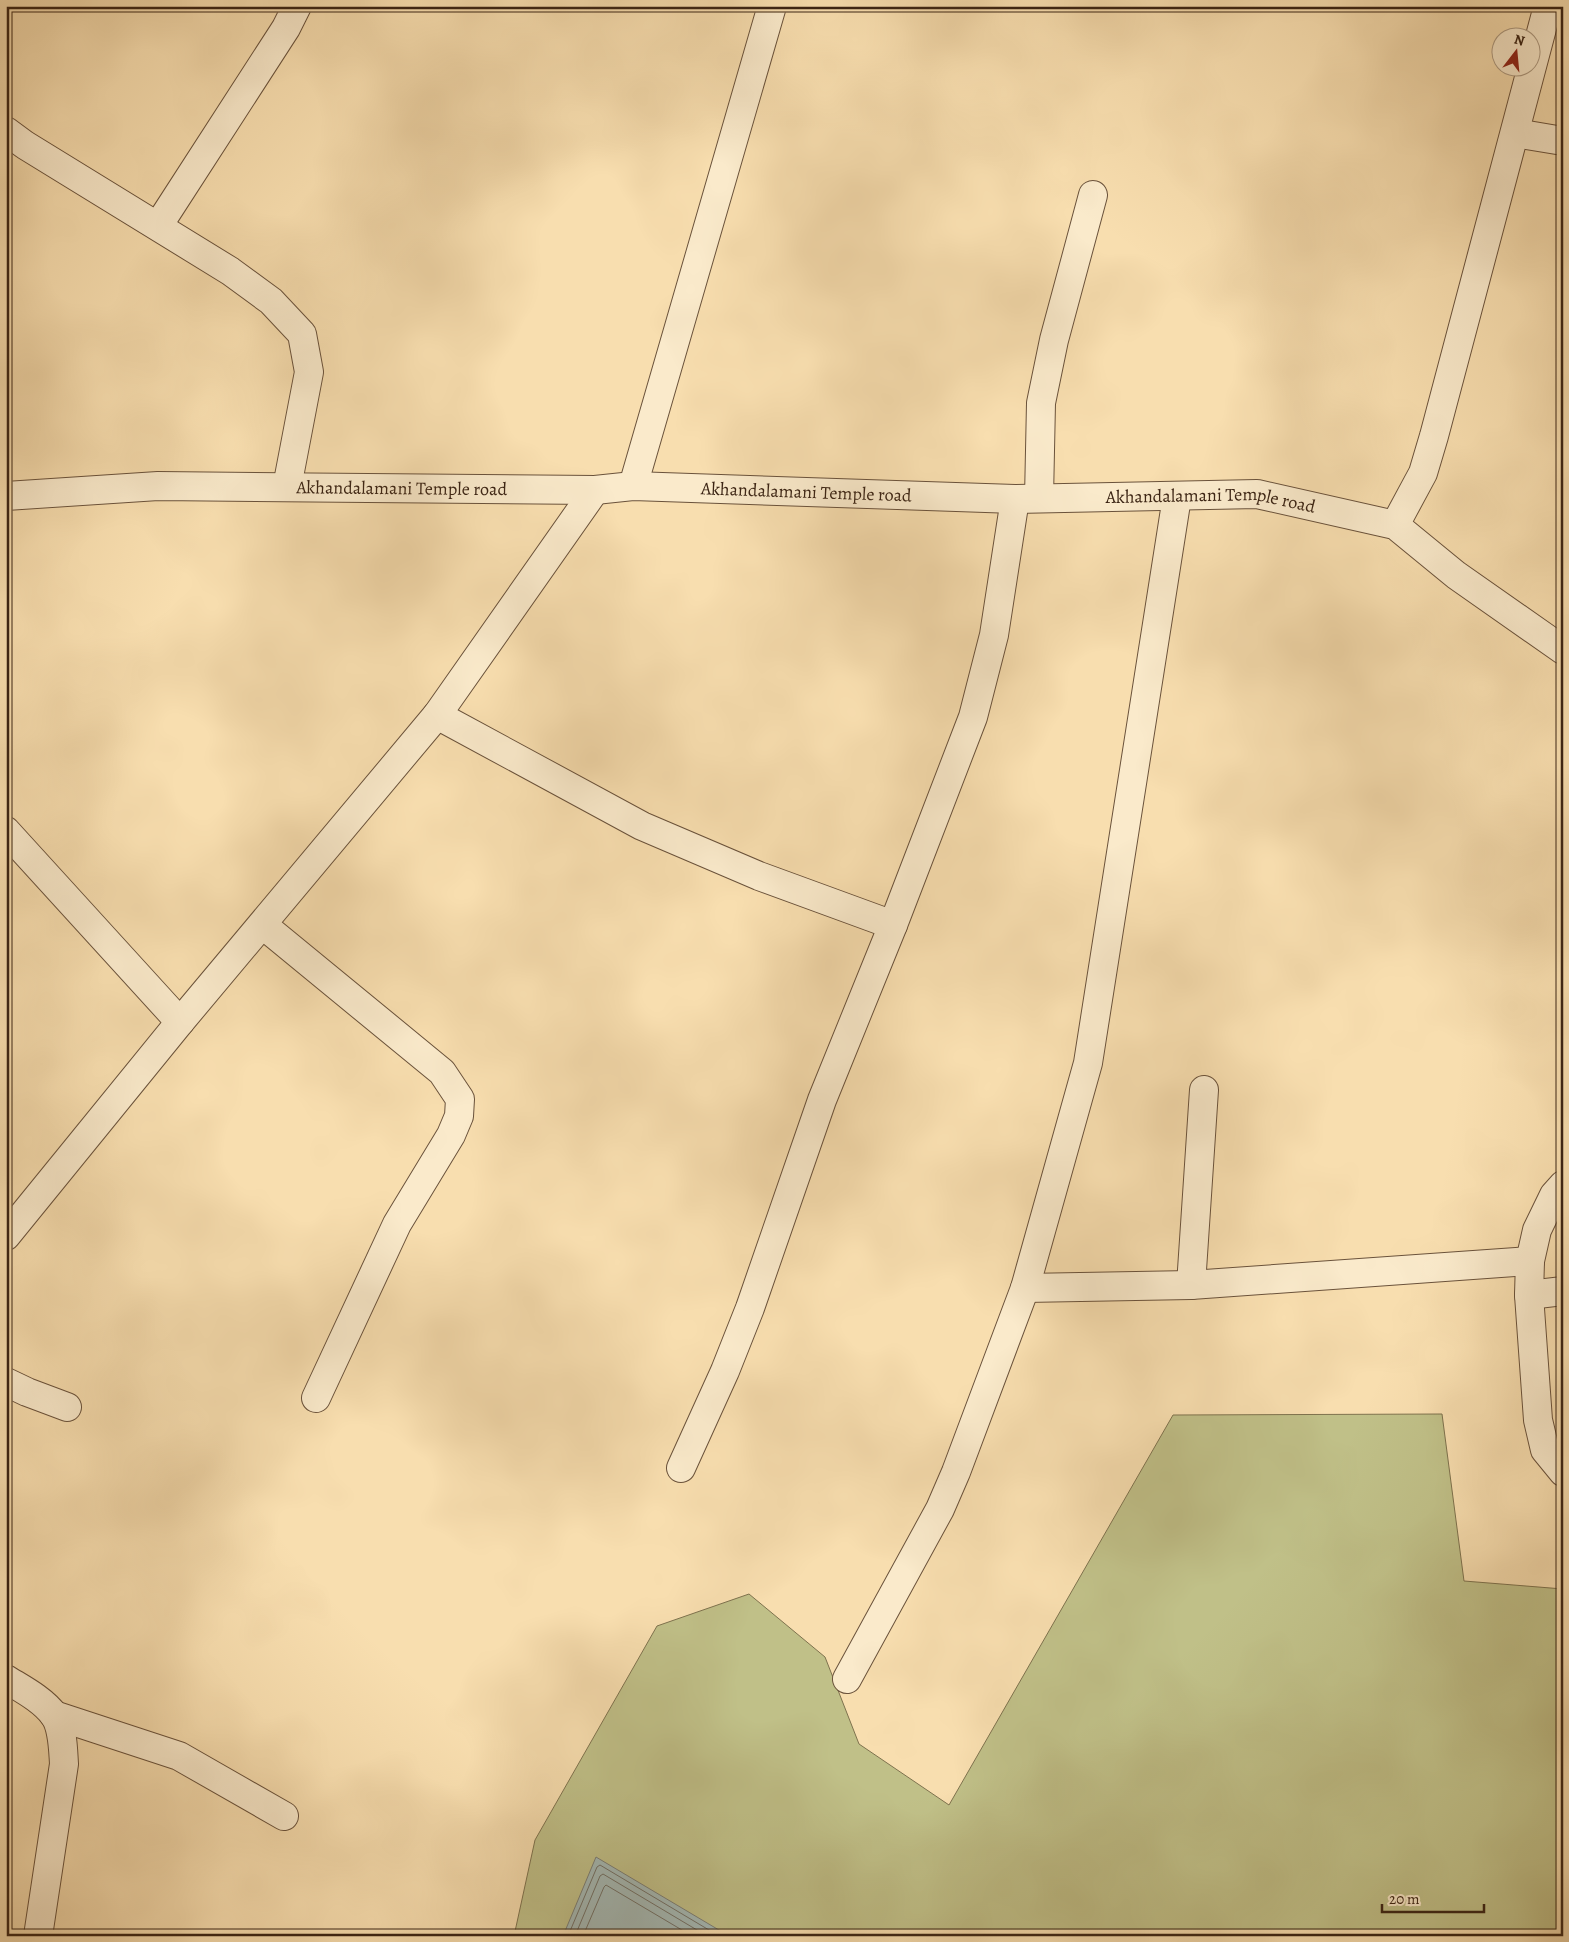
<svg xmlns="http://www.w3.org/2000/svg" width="1569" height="1942" font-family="Alegreya,serif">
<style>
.green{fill:#c0c088;stroke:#7e724e}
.water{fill:#a3b9b6;stroke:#797d75}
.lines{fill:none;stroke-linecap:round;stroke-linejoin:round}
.shore{stroke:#6f6e65;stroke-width:1}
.street-casing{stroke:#6a523b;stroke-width:30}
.street{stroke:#faeacb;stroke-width:28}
.labels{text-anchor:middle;stroke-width:4.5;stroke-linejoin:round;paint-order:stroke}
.street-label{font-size:18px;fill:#3b2414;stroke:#faeacb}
</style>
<rect width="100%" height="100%" fill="#f8deaf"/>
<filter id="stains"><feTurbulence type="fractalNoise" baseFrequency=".004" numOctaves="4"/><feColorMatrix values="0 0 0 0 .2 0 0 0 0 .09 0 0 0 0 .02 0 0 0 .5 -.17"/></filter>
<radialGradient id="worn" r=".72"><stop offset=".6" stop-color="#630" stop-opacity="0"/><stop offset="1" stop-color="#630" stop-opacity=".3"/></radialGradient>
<!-- green -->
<path class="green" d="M1442 1414 1464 1581 1563 1589V1936H514L535 1840 657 1626 749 1594 825 1657 859 1744 949 1805 1173 1415Z"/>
<!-- water -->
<path class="water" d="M596 1857 729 1936H563Z"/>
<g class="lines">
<!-- shore -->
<path class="shore" d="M568 1936 597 1867 600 1865 719 1936
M575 1936 600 1876 603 1874 707 1936
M583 1936 604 1887 606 1885 692 1936"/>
<defs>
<g id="street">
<path d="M6 131 25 145 230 271 271 301 302 334 309 372 287 487"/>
<path d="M1515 133 1563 141"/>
<path d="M158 226 286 28 297 6"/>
<path d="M633 486 772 6"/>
<path id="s1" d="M6 496 158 486 595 490 633 486 1015 499 1257 494 1395 525 1456 575 1563 650"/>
<path d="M1039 498 1041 403 1054 340 1093 195"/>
<path d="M1395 525 1423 473 1434 436 1548 6"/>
<path d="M437 715 642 826 759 876 893 925"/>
<path d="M6 831 180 1022"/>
<path d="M263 925 442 1072 460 1099 459 1116 451 1135 397 1224 316 1398"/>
<path d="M1204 1090 1191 1285 1530 1261"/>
<path d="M1563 1185 1554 1195 1537 1230 1530 1261 1529 1295 1538 1420 1545 1450 1563 1472"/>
<path d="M6 1236 180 1022 437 715 595 490"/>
<path d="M1025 1288 1191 1285"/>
<path d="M1529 1295 1563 1291"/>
<path d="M6 1382 27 1392 67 1407"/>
<path d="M681 1468 725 1371 750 1308 822 1100 893 925 973 717 994 635 1015 499"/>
<path d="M6 1679C22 1689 42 1699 54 1715 63 1727 63 1749 64 1764L38 1936"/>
<path d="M847 1679 940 1509 956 1472 1025 1288 1088 1063 1177 497"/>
<path d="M54 1715 179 1756 284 1816"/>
</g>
</defs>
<!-- street casing -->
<use href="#street" class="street-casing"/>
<!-- street -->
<use href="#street" class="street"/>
</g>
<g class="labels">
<!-- street labels -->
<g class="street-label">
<text dy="6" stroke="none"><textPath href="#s1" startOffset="396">Akhandalamani Temple road</textPath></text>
<text dy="6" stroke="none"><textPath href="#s1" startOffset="801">Akhandalamani Temple road</textPath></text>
<text dy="6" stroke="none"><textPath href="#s1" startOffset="1206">Akhandalamani Temple road</textPath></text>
</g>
</g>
<!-- margin -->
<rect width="1569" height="1942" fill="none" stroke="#f8deaf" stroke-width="25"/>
<rect x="8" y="8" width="1554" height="1927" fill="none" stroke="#3b2414" stroke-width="2.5"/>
<rect x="12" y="12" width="1544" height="1917" fill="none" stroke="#3b2414"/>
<!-- north arrow -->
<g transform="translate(1516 52) rotate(16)"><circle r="24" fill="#faeacb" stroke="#ae9b82"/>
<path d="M0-4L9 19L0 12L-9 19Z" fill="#8f2418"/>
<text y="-8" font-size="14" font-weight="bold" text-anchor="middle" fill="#3b2414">N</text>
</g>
<!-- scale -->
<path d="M1382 1904v8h102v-8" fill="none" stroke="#3b2414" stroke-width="2.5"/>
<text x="1389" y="1904" font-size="15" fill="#3b2414" stroke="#faeacb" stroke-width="4" paint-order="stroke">20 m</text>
<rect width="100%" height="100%" filter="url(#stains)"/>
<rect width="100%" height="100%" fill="url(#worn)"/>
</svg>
